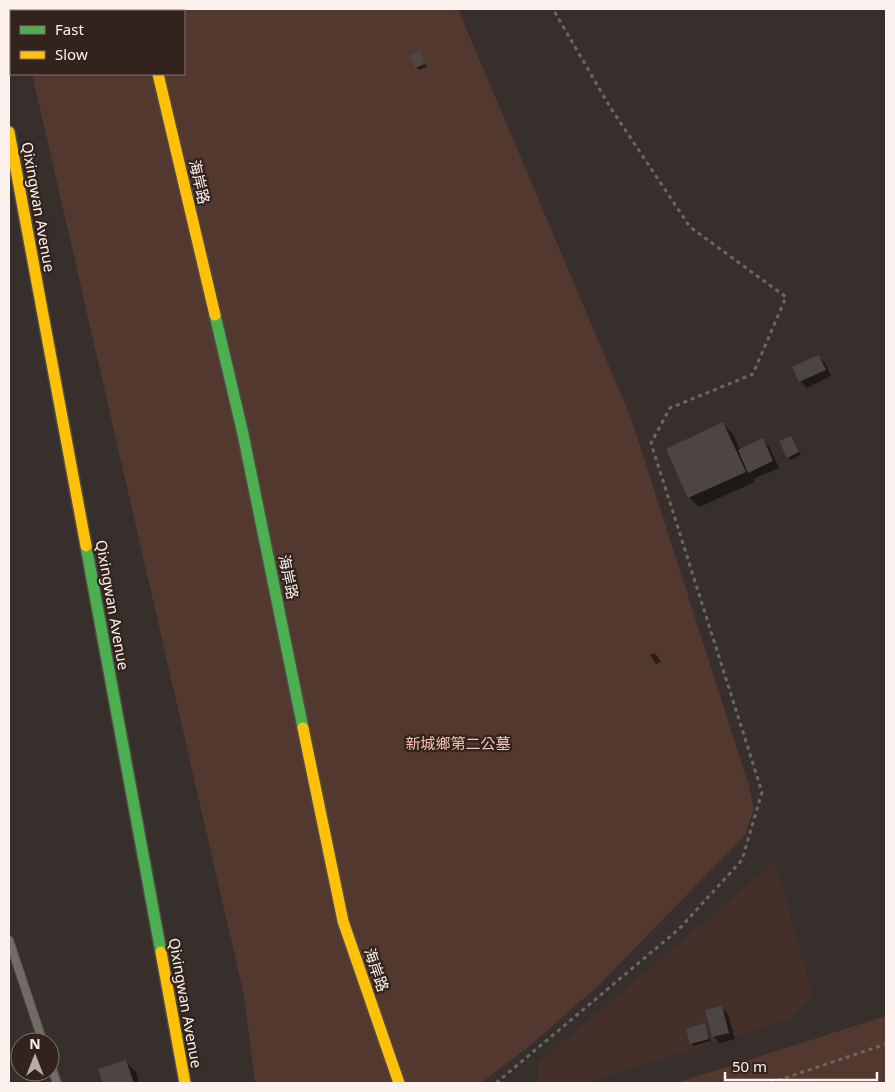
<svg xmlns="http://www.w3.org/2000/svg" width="895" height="1092" font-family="'Noto Sans','Noto Sans TC',sans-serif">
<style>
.built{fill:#443029}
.green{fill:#52382f}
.shadow{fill:#0007}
.building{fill:#4c4543}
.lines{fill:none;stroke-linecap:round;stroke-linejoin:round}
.lane-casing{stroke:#534b49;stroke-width:10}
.fast-casing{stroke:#534b49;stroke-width:14}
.slow-casing{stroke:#534b49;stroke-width:14}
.path{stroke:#6d6663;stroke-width:3;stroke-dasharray:4 4;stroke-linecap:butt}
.lane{stroke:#736b68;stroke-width:8}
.fast{stroke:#4caf50;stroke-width:11}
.slow{stroke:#ffc107;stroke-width:11}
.labels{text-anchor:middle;stroke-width:4.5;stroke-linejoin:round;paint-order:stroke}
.street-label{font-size:15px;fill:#fcf1ed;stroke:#32231d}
.park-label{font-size:15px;fill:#f8c6b5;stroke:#32231d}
</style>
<rect width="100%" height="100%" fill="#372f2c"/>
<!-- built -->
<path class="built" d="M775 862 813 996 790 1019 585 1083H539L537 1064Z"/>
<!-- green -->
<path class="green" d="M17 9H458L631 418 749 786 754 809 745 835 599 985 532 1044 481 1083H255L244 996 32 74H184V11H18Z
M886 1016V1083H676Z"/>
<!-- shadow -->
<path class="shadow" d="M419 53 427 67 419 70 416 67Z
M819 357 825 363 831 376 807 388 800 381Z
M723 424 733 434 740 450 762 440 769 446 779 468 753 479 755 482 699 507 689 497Z
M791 437 801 455 791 460 788 457Z
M655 653 661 662 656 664 650 655Z
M721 1007 728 1014 735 1039 720 1043 713 1036Z
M705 1025 711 1041 694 1046 691 1043Z
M126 1062 136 1072 139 1083H104L100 1070Z"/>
<!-- building -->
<path class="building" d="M420 51 425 64 415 68 409 55Z
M819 355 826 370 799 382 792 367Z
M723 422 746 472 688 498 666 449Z
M791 436 799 452 787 458 779 441Z
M763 438 773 461 748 473 738 450Z
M722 1006 729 1033 712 1037 705 1010Z
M705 1023 709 1039 690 1044 686 1029Z
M126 1060 134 1083H103L98 1069Z"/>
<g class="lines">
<defs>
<path id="lane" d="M9 940 43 1042
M50 1063 57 1083"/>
<path id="fast" d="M215 315 243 434 303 728
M86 546 161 952"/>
<path id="slow" d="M144 9V11
M158 74 215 315
M9 132 86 546
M303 728 343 921 399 1083
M161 952 185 1083"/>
</defs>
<!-- lane casing -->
<use href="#lane" class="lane-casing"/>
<!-- fast casing -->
<use href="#fast" class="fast-casing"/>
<!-- slow casing -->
<use href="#slow" class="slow-casing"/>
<!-- path -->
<path class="path" d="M496 1083 679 929 742 860 762 792 651 443 670 408 753 374 786 297 690 227 610 107 553 9
M770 1083 886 1044"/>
<!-- lane -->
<use href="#lane" class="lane"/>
<!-- fast -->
<use href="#fast" class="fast"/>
<!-- slow -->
<use href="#slow" class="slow"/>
</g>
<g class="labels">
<!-- street labels -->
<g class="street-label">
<text transform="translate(199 182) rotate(77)" y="5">海岸路</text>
<text transform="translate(38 207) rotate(80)" y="5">Qixingwan Avenue</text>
<text transform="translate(288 577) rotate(78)" y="5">海岸路</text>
<text transform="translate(112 605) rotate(80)" y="5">Qixingwan Avenue</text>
<text transform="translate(376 970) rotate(71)" y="5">海岸路</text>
<text transform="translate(185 1003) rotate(80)" y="5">Qixingwan Avenue</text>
</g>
<!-- park labels -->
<g class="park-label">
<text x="458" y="749">新城鄉第二公墓</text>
</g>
</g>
<!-- border -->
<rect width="895" height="1092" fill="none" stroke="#fcf1ed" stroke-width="20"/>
<!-- legend -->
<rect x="10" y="10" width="175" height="65" fill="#32231d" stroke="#837570"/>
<rect x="20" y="26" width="25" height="8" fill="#4caf50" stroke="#837570"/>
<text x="55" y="35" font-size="15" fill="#fcf1ed">Fast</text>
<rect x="20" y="51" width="25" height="8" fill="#ffc107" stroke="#837570"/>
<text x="55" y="60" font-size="15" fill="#fcf1ed">Slow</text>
<!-- north arrow -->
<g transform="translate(35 1057)"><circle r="24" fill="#32231d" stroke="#837570"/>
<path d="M0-4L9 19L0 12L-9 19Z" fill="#b7ada9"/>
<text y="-8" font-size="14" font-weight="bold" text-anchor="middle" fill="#fcf1ed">N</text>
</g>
<!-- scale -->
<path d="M725 1072v8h152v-8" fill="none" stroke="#fcf1ed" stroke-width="2.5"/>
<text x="732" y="1072" font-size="15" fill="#fcf1ed" stroke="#32231d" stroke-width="4" paint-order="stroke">50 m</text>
</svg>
